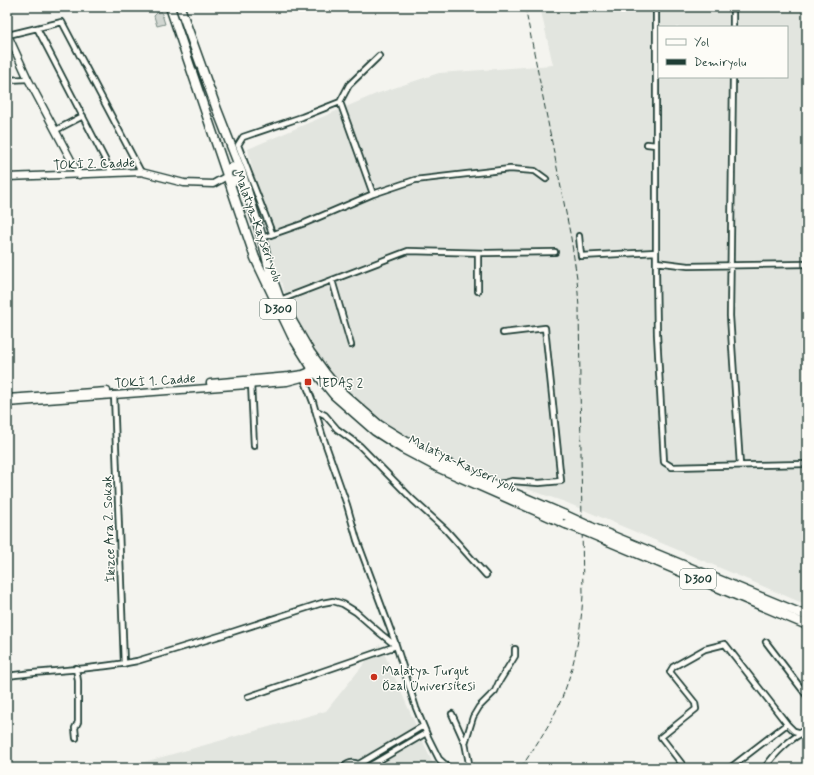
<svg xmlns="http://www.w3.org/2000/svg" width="814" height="775" font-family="Mynerve,sans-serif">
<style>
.built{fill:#e2e5df;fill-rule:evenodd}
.green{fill:#d1d6d1;stroke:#788a82}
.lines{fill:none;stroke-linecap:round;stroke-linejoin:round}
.street-casing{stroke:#1f3d34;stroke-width:8}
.secondary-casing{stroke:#1f3d34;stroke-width:9}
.highway-casing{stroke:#1f3d34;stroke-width:11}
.street{stroke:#fdfcf7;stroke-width:4.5}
.secondary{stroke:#fdfcf7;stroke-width:6}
.highway{stroke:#fdfcf7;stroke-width:8}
.rail{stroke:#1f3d34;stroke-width:1;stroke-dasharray:6 3;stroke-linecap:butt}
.highway-bridge-casing{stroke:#1f3d34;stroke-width:11;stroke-linecap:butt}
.highway-bridge{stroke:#fdfcf7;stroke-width:8}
.poi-dot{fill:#c8321e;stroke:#fdfcf7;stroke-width:1.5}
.labels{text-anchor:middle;stroke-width:3;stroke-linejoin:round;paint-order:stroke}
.shield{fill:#fdfcf7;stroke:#62766e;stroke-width:1}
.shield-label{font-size:12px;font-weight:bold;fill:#1f3d34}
.street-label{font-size:13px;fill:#1f3d34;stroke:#fdfcf7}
.poi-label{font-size:13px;fill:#1f3d34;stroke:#fdfcf7;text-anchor:start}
</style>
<rect width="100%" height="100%" fill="#f4f4ef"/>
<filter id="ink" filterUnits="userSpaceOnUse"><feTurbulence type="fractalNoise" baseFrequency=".025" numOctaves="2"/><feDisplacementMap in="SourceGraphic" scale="8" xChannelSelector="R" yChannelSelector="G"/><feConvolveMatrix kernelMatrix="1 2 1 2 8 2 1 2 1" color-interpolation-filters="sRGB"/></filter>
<g filter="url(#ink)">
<!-- built -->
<path class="built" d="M540 7H807V605L565 502 465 468 392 432 348 394 295 323 269 246 248 149 376 94 439 73 553 65ZM659 27H787V77H659Z
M380 644 432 762 441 768H123L326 711Z"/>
<!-- green -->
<path class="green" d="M160 8 165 24 157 26 154 16 157 13V9Z"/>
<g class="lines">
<defs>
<path id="street" d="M656 7V270L657 334 664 462 672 467 807 464
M733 27V7
M37 28 112 173
M8 35 62 22 141 172
M733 77 730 316 740 465
M7 80 28 79
M340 102 349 85 379 56
M56 130 83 116
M647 144 656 145
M272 233 238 145 243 137 302 117 340 102 373 194
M579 236 581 256 656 252
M262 238 305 223 373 194 415 180 510 169 535 171 546 179
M478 253V291
M656 262 688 266 807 264
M332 280 351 345
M280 300 408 251 488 253 555 252
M303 376 313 402 322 434 347 505 357 540 395 642 416 708 428 737 439 759 449 768
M251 383 254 446
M114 394 124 664
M315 410 325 415 337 429 360 446 413 500 446 530 486 575
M497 484 505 483 512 481 539 483 561 481 545 328 503 333
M766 642 807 696
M7 676C50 670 94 670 137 661L226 634 322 603 333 601 343 604 356 612 381 634 396 646
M248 697 396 646
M452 714 465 743 470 768
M76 738 75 728 78 722V681L76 668
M465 743 473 717 479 707 495 691 499 682 515 656V649
M359 764 423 726
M343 768C349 761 357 761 362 768
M366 768 426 733
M685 768 661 737 696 709 695 703 670 672 673 667 705 649 725 644 787 724 794 731 802 733
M730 768 787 724
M765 768C774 754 791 737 807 731"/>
<path id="secondary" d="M7 33 28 79 79 175
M7 177 141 172 184 183 213 184 227 176
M210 383 289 376 303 374 308 372 312 368
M7 398 107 391
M7 403 287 382 317 374"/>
<path id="highway" d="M170 7 255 258 292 336 312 368 334 395 375 431 403 449 437 467 566 524
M180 7 216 107 241 171 262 238 270 272 280 300 310 352 326 374 340 391 379 425 418 449 463 471 565 515
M227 174a7 7 0 1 1 14 0a7 7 0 1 1-14 0Z
M591 527 807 616
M589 533 807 625"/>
</defs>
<!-- street casing -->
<use href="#street" class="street-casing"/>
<!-- secondary casing -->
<use href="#secondary" class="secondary-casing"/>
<!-- highway casing -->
<use href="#highway" class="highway-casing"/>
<!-- street -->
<use href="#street" class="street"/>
<!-- secondary -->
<use href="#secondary" class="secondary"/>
<!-- highway -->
<use href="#highway" class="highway"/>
<!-- rail -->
<path class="rail" d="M521 768C533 749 546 731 556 711 573 677 581 633 583 595L579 308 577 278 571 238 525 7"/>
<defs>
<path id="highway-bridge" d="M565 515 591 527
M566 524 589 533"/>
</defs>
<!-- highway-bridge casing -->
<use href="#highway-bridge" class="highway-bridge-casing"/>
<!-- highway-bridge -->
<use href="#highway-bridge" class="highway-bridge"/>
</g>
</g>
<!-- markers -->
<g class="poi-dot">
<rect x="304" y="378" width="8" height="8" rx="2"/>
<circle cx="374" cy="677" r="4"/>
</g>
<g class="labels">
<!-- shield labels -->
<g class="shield">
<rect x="260" y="299" width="36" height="20" rx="3"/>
<rect x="680" y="569" width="36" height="20" rx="3"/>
</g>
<g class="shield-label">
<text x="278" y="313">D300</text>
<text x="698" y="583">D300</text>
</g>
<!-- street labels -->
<g class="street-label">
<text transform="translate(94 163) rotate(-2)" y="5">TOKİ 2. Cadde</text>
<text transform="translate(259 226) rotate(70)" y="5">Malatya-Kayseri yolu</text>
<text transform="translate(155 380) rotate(-4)" y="5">TOKİ 1. Cadde</text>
<text transform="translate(463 463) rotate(25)" y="5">Malatya-Kayseri yolu</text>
<text transform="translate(108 529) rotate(-92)" y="5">İkizce Ara 2. Sokak</text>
</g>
<!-- poi labels -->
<g class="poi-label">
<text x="316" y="387">TEDAŞ 2</text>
<text x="382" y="675">Malatya Turgut<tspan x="382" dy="15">Özal Üniversitesi</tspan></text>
</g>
</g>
<!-- margin -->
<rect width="814" height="775" fill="none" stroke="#fdfcf7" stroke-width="24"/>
<rect x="12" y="12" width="790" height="751" fill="none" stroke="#1f3d34" stroke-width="1.5" filter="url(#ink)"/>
<!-- legend -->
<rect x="658" y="26" width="130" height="52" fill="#fdfcf7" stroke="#a4b0a9"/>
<rect x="666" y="39" width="20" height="6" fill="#fdfcf7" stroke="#a4b0a9"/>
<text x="694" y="46" font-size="12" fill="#1f3d34">Yol</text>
<rect x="666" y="59" width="20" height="6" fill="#1f3d34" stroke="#a4b0a9"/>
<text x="694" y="66" font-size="12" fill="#1f3d34">Demiryolu</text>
</svg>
